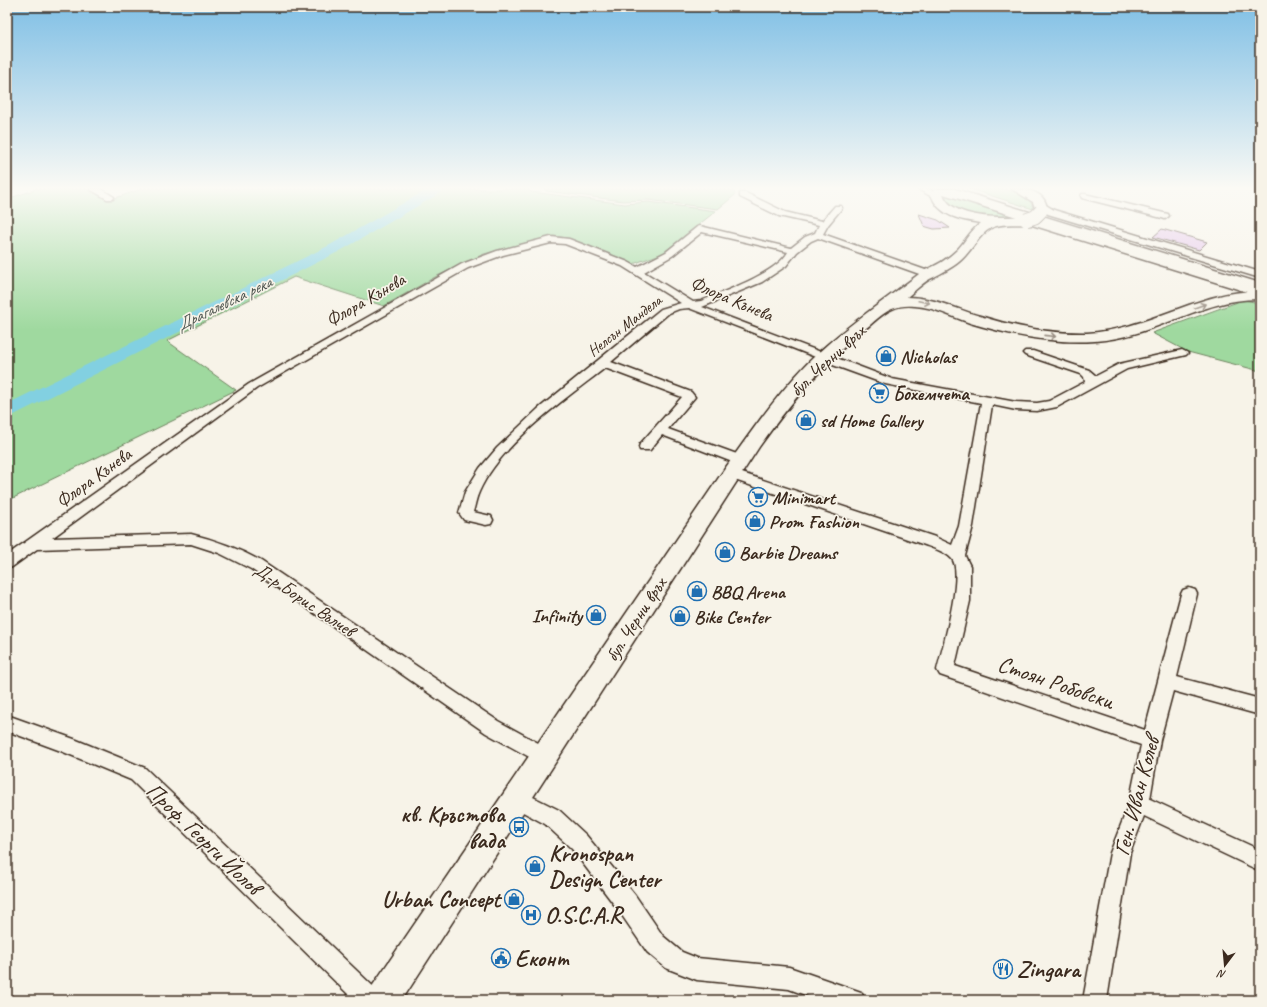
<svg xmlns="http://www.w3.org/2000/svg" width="1267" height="1007" font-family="Caveat,sans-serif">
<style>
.green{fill:#9fd99f;stroke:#6d825e}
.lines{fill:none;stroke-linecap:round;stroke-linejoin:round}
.river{fill:#82d0e1;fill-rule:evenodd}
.building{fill:#e3c0eb;stroke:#3b2a1e}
.minor-casing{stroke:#3b2a1e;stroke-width:3}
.secondary-casing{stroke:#3b2a1e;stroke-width:3}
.trunk-casing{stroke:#3b2a1e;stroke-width:3}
.minor{fill:#f7f3e8;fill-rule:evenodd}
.secondary{fill:#f7f3e8;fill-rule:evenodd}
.trunk{fill:#f7f3e8;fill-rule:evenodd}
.secondary-bridge-casing{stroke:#3b2a1e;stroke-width:15;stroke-linecap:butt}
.secondary-bridge{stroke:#f7f3e8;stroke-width:13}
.oneway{stroke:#998e83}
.labels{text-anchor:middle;stroke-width:3.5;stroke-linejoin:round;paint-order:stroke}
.far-street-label{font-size:16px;fill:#3b2a1e;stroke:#f7f3e8}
.far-water-label{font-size:17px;font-style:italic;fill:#4d544f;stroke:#f7f3e8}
.street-label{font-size:19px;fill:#3b2a1e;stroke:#f7f3e8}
.poi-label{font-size:19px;font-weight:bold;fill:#3b2a1e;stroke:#f7f3e8;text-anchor:start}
.near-street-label{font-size:23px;fill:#3b2a1e;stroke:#f7f3e8}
.near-poi-label{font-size:23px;font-weight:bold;fill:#3b2a1e;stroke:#f7f3e8;text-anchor:start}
</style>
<rect width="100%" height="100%" fill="#f7f3e8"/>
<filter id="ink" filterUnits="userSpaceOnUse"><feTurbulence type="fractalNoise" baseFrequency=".025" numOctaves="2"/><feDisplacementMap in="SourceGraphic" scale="8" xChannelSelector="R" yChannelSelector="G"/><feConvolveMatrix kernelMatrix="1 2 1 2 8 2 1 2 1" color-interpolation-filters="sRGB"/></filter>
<g filter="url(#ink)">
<!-- green -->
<path class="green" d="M33 189H86L109 200 142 189H525L532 192 625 204 648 202 716 211 663 253 633 264 568 238 554 236 484 254 435 277 384 306 294 277 167 341 236 390 7 501V199L34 190Z
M544 189H720L734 191 735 195 718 209 648 200 623 201 546 191Z
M970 189C987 189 1030 185 1033 209Z
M944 194 1020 218C1001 220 968 217 952 206 949 204 946 200 944 197Z
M1243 300 1260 303V371L1188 352 1152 333Z"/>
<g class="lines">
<!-- river -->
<path class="river" d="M428 189H444L442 192 340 251 14 415 7 417V404L330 245Z"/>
</g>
<!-- building -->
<path class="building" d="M919 214 938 220 950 228 934 229 927 227 924 226Z
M1162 229 1207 242 1199 250 1153 237Z"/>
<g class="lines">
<defs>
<path id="minor" d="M90 189H101L114 197 113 199H107Z
M918 189H929L941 196 940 198H934Z
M740 193H746L785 212 822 221 835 206H841L842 208 828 225 823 234 931 272 933 274 928 277 925 276 818 238 811 241 797 252 786 266 762 282 702 307 892 379 1016 402 1037 403 1049 401 1085 382 1084 377 1081 374 1025 355 1023 353 1025 351H1033L1089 370 1096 376 1119 364 1182 350 1188 353 1186 355 1127 369 1057 407 1037 411 1016 410 992 405 973 526 965 556 970 566V601L955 666 1145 730 1181 594 1183 590 1189 588 1195 590 1197 594 1177 677 1260 699V715L1173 691 1160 740 1150 799 1260 850V871L1144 816 1130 853 1107 1000H1083L1110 853 1129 804 1141 745 940 675 937 670C942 650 964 574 952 559 946 552 933 548 925 545L726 477 724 474 726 471 731 470 736 471 935 537 952 545 959 526 981 403 885 384 819 360 818 358 689 308 679 309 669 313 611 362 691 392 695 397 668 429 745 457 747 460 745 463 740 464 735 463 662 435 650 450H640L639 447 640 444 682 397 605 368C564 400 500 444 479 492 476 498 475 506 473 512L491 516 493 520 491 524 486 525 464 520 459 513 465 492 480 468 497 448 538 409 661 309 681 303 622 266 565 244 551 243 503 255 468 268 257 388 52 538 191 534C216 540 239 549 261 561L498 721 551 750 553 756 551 762 544 765 486 733 251 569 219 553 191 544 37 549 12 567 7 569V555L249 384 462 264 497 251 551 237 569 239 628 262 637 267 666 252 697 227 700 226 791 248 805 237 815 233 819 225 779 216 740 197ZM702 232 788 252C777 273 723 292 701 301L693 302 644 272 672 256Z
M1082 194H1085L1168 214 1169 216 1165 219 1162 218 1082 198 1081 196Z
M1041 202 1054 210 1260 272V278L1048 214 1037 205Z
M1017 218 1036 221 1260 290V296L1032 225 1014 223 1013 221Z
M7 715 74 739 145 768 379 992 383 1000H354L131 780 61 751 7 731Z
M517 789 559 810 586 835 635 895 663 936 682 952 697 958 789 967 861 992 865 1000H819L789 989 697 980 666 968 647 952 619 911 572 849 545 824 510 805 507 798 510 791Z"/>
<path id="secondary" d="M934 189H946L943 194C952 220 1003 218 1026 216L1030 217 1032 220 1030 223C1018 226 1003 222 991 228 978 235 972 251 960 261 952 268 943 272 934 277 924 281 916 290 907 297 933 297 956 309 980 316 1015 327 1051 334 1087 333 1148 330 1199 290 1260 291V299C1201 298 1153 338 1095 341 1052 344 1010 335 970 323 952 317 934 307 915 306 907 305 899 306 892 309 882 313 873 323 865 329 823 363 790 403 759 447L402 1000H366L371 988 724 470C753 429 781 388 818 353 850 323 888 298 923 271 936 266 948 259 958 249 966 240 971 230 981 223 960 220 938 216 931 194Z
M1012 189C1027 189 1047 191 1047 211L1045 214H1037L1033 202Z"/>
<path id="trunk" d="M935 189H955L1260 283V293L937 192Z"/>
</defs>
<!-- minor casing -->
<use href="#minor" class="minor-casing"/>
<!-- secondary casing -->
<use href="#secondary" class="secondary-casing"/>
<!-- trunk casing -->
<use href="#trunk" class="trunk-casing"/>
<!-- minor -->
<use href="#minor" class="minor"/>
<!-- secondary -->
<use href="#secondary" class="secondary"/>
<!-- trunk -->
<use href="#trunk" class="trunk"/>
<defs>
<path id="secondary-bridge" d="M1026 220 1035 217 1041 211"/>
</defs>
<!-- secondary-bridge casing -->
<use href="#secondary-bridge" class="secondary-bridge-casing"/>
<!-- secondary-bridge -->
<use href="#secondary-bridge" class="secondary-bridge"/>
</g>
<!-- one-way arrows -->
<defs><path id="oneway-shaft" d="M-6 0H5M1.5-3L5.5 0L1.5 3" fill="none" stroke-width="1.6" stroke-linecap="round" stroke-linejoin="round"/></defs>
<g class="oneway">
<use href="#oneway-shaft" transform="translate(924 302) rotate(12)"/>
<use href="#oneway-shaft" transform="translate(1200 306) rotate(-20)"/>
<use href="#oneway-shaft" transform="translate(1050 336) rotate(6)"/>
</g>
</g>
<!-- sky -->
<linearGradient id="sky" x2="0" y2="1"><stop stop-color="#7fbfe5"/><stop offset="0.57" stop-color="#fbfaf5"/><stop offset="1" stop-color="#fbfaf5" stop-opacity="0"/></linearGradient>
<rect width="1267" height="330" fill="url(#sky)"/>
<!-- icons -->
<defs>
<symbol id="shop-ring" viewBox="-11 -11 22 22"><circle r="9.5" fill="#f7f3e8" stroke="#1f6fb2" stroke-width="1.5"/><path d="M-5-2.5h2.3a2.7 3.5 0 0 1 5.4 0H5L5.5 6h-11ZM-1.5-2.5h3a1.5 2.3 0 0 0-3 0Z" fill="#1f6fb2"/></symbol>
<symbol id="supermarket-ring" viewBox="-11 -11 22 22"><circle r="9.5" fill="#f7f3e8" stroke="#1f6fb2" stroke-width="1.5"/><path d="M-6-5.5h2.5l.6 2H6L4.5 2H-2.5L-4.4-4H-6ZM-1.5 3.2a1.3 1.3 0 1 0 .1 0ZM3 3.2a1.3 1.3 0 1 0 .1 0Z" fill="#1f6fb2"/></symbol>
<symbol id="bus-ring" viewBox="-11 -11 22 22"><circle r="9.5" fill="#f7f3e8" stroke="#1f6fb2" stroke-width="1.5"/><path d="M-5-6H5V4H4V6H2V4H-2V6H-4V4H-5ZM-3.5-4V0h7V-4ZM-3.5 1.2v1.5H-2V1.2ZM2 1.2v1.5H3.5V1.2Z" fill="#1f6fb2"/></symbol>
<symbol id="hospital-ring" viewBox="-11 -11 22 22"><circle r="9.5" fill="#f7f3e8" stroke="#1f6fb2" stroke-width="1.5"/><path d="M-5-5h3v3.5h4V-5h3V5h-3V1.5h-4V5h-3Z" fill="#1f6fb2"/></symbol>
<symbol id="civic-ring" viewBox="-11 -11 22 22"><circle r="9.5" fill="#f7f3e8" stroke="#1f6fb2" stroke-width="1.5"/><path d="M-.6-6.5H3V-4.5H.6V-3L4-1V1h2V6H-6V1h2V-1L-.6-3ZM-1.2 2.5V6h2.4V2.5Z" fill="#1f6fb2"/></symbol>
<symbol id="restaurant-ring" viewBox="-11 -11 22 22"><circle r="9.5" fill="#f7f3e8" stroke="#1f6fb2" stroke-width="1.5"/><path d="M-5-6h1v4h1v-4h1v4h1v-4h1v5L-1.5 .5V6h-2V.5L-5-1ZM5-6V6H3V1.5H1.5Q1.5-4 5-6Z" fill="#1f6fb2"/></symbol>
</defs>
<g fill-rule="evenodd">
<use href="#shop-ring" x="875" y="345" width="22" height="22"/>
<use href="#supermarket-ring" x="868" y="382" width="22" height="22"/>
<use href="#shop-ring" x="795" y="409" width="22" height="22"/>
<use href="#supermarket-ring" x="747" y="486" width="22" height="22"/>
<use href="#shop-ring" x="744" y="510" width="22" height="22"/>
<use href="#shop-ring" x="714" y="541" width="22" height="22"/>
<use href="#shop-ring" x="686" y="580" width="22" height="22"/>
<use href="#shop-ring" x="585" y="604" width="22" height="22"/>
<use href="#shop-ring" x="669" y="605" width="22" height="22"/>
<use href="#bus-ring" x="508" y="816" width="22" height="22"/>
<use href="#shop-ring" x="524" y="855" width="22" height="22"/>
<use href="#shop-ring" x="503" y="888" width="22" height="22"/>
<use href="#hospital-ring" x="520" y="904" width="22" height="22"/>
<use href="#civic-ring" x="490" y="947" width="22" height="22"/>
<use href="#restaurant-ring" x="992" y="958" width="22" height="22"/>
</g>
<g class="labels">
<!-- far-street labels -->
<g class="far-street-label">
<text transform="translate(624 325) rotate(-38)" y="6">Нелсън Мандела</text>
</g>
<!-- far-water labels -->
<g class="far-water-label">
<text transform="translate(224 303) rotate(-26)" y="6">Драгалевска река</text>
</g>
<!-- street labels -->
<g class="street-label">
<text transform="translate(732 298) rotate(23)" y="7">Флора Кънева</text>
<text transform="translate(365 299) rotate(-30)" y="7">Флора Кънева</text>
<text transform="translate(827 360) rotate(-43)" y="7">бул. Черни връх</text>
<text transform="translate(93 477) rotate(-36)" y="7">Флора Кънева</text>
<text transform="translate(305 599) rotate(34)" y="7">Д-р Борис Вълчев</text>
<text transform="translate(635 619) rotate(-57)" y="7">бул. Черни връх</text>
</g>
<!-- poi labels -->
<g class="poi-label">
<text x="900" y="363">Nicholas</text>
<text x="893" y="400">Бохемчета</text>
<text x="820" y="427">sd Home Gallery</text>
<text x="772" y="504">Minimart</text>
<text x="769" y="528">Prom Fashion</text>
<text x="739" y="559">Barbie Dreams</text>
<text x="711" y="598">BBQ Arena</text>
<text x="582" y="622" text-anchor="end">Infinity</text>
<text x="694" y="623">Bike Center</text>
</g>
<!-- near-street labels -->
<g class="near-street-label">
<text transform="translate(1056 682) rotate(19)" y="8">Стоян Робовски</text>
<text transform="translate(1136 796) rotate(-75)" y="8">Ген. Иван Колев</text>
<text transform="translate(204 838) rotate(44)" y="8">Проф. Георги Йолов</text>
</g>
<!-- near-poi labels -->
<g class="near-poi-label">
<text x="505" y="822" text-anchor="end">кв. Кръстова<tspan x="505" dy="26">вада</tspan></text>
<text x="549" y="861">Kronospan<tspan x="549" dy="26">Design Center</tspan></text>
<text x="500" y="907" text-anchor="end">Urban Concept</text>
<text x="545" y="923">O.S.C.A.R</text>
<text x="515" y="966">Еконт</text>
<text x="1017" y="977">Zingara</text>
</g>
</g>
<!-- margin -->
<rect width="1267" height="1007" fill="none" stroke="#f7f3e8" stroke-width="24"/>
<rect x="12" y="12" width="1243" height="983" fill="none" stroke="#3b2a1e" stroke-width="1.5" filter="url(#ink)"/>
<!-- north arrow -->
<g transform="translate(1225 965) rotate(196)" stroke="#f7f3e8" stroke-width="3" paint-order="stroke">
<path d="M0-3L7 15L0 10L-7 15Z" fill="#3b2a1e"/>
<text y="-6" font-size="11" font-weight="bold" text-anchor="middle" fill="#3b2a1e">N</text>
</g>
</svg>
